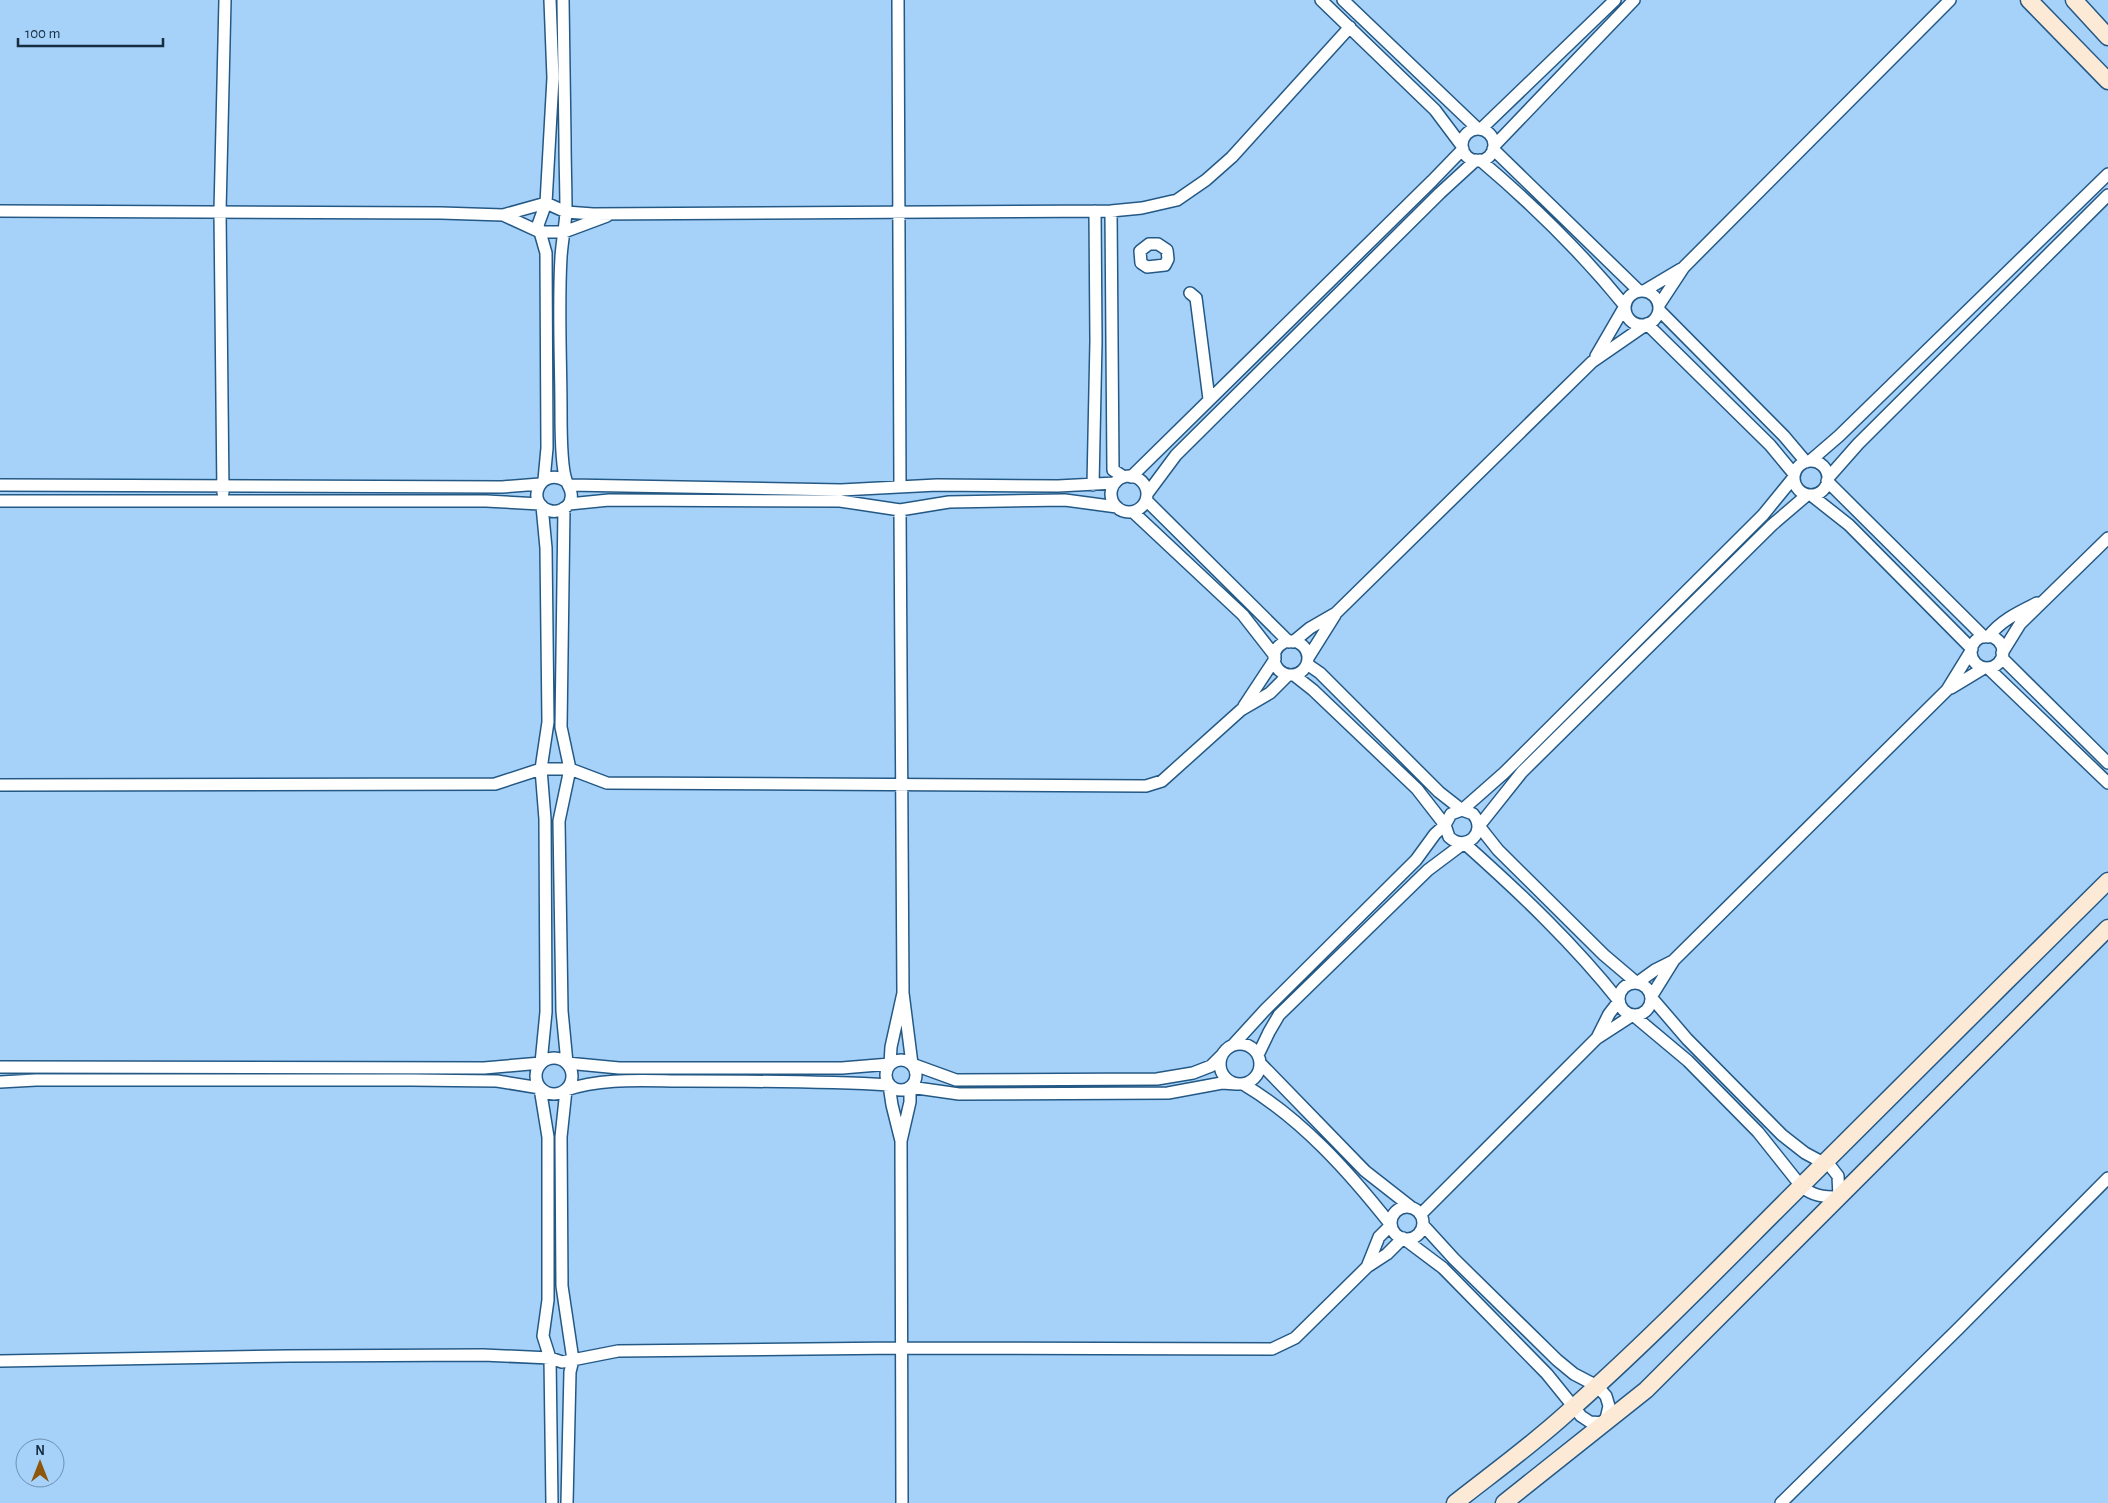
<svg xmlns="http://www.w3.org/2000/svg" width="2108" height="1503" font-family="'Alegreya Sans',sans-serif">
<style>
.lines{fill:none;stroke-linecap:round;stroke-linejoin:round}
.street-casing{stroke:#245985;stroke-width:14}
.secondary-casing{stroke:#245985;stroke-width:19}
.street{stroke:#fff;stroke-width:11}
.secondary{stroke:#fdead6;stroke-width:16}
</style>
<rect width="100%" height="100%" fill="#a6d2fa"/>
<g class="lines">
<defs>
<path id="street" d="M563 0C564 47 564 93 565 140 565 164 566 188 566 212 565 227 562 242 561 257 558 309 561 361 561 412 561 428 561 466 566 480 568 487 573 490 571 498 570 508 557 514 548 510 525 501 541 466 566 481
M898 0 900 487
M1321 0 1435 110 1462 146
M1343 0 1478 129
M1481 129 1615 0
M1462 145a16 16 0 1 1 32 0a16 16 0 1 1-32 0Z
M1494 146 1634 0
M1493 149 1639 291
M1480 160C1532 204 1582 253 1625 306L1596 356
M0 211 441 213 503 215 546 203 566 212 593 214 1111 211 1142 208 1177 200 1206 180 1232 157 1350 27
M1111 211 1113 470 1124 477
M503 215 540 232H564L607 216
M1149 244H1158L1167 250 1168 259 1165 265 1147 267 1141 263 1140 251Z
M1644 291 1681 269
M1625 308a17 17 0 1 1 34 0a17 17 0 1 1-34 0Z
M1190 293 1196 298 1209 399
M1659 305 1684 267 1950 0
M1659 310 1784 436 1806 462
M1810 461 1839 436 2108 174
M1794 478a17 17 0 1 1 34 0a17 17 0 1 1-34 0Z
M1111 494a18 18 0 1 1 36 0a18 18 0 1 1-36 0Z
M1131 477 1432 181 1463 149
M1828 478 1858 444 2108 195
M544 480 547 448 546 253 538 225 546 203 553 78 550 0
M1827 481 1984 637
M0 485 502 487 540 484
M569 485 841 490 937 485 1058 486 1115 483
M1093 485 1096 341 1095 211
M223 493 220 211 225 0
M1147 494 1176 455 1440 193 1476 160
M1811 495 1849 525 1972 649
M1146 500 1289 642
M0 501H486L540 504
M569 504 609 500 840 501 900 510 949 502 1065 500 1117 507
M564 508 561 727 570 769 559 821 562 1011 567 1063 619 1068H842L890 1064 891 1047 903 993
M900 510 903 993 912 1064 956 1080 1157 1079 1193 1073 1211 1066 1222 1055
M1133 512 1243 615 1275 656
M1971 652a16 16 0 1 1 32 0a16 16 0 1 1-32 0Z
M1988 637C2001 620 2019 612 2037 603
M1274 658a17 17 0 1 1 34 0a17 17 0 1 1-34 0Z
M1293 642 1310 628 1336 613 1592 362 1647 324 1770 445 1794 474
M2002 653 2020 624 2108 538
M1308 658 1335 615
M2002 658 2108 763
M1307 664 1320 673 1439 792 1462 810 1473 814C1488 832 1466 853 1449 837L1445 825 1451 814 1462 810 1504 773 1763 515 1794 477
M1988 668 2108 783
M1951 688 1984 668
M1244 706 1275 659
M0 785 495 784 541 769H570L607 783 1146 786 1162 781 1241 710 1270 693 1288 675
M1673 961 1655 970 1637 983 1604 955 1498 850 1479 826 1522 772 1772 525 1807 495
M1619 999a16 16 0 1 1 32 0a16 16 0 1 1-32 0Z
M1220 1064a20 20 0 1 1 40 0a20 20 0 1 1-40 0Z
M1233 1045 1265 1010 1416 860 1435 834 1445 825 1417 789 1313 690 1294 675
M1258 1055 1269 1032 1279 1015 1428 870 1464 843C1519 892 1574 944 1619 1001L1609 1014 1597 1038
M536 1076a18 18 0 1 1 36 0a18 18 0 1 1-36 0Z
M886 1075a15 15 0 1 1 30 0a15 15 0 1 1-30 0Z
M1261 1064 1365 1171 1411 1207
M0 1067 484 1068 541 1063 546 1012 545 819 541 769 548 722 546 548 542 506
M0 1082 36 1080H412L497 1081 540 1088 548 1137V1300L543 1336 550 1358 552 1503
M1243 1084C1302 1119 1349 1172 1391 1225L1379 1237 1367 1267
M1391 1223a16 16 0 1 1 32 0a16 16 0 1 1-32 0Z
M1421 1214 1596 1039 1633 1015 1688 1061 1758 1132 1801 1186C1813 1196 1823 1197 1839 1197L1838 1176 1831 1167 1805 1153 1782 1135 1687 1039 1651 997 1674 960 1947 690 1971 651
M0 1361 289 1356 483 1355 550 1358 562 1362 618 1351 900 1348 1272 1349 1295 1338 1367 1267 1387 1254 1403 1238 1443 1268 1547 1374 1581 1416 1590 1422 1605 1423 1609 1406 1606 1396 1597 1386 1574 1374 1557 1360 1454 1259 1423 1225
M567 1503 570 1372 573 1360 562 1286 561 1137 566 1090C603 1077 647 1081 687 1081 755 1081 822 1081 889 1085L892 1105 901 1141
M902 1503 901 1141 910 1102V1087L959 1094 1168 1093 1222 1083 1236 1084
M1781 1503 1958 1329 2108 1178"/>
<path id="secondary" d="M2029 0 2108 81
M2074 0 2108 37
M1455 1503C1493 1473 1532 1445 1568 1412 1644 1345 1715 1272 1786 1201 1894 1094 2000 987 2108 881
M1504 1503 1646 1390 2108 928"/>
</defs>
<!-- street casing -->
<use href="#street" class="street-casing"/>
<!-- secondary casing -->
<use href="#secondary" class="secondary-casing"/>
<!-- street -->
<use href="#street" class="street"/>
<!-- secondary -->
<use href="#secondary" class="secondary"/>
</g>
<!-- north arrow -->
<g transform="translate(40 1463)"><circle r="24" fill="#a6d2fa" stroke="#6d90b0"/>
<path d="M0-4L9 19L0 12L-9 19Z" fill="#8d560a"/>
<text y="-8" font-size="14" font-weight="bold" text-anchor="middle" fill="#172d41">N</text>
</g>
<!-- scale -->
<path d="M18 38v8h145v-8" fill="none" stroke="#172d41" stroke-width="2.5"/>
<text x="25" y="38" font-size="15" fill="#172d41" stroke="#a6d2fa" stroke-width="4" paint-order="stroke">100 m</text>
</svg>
